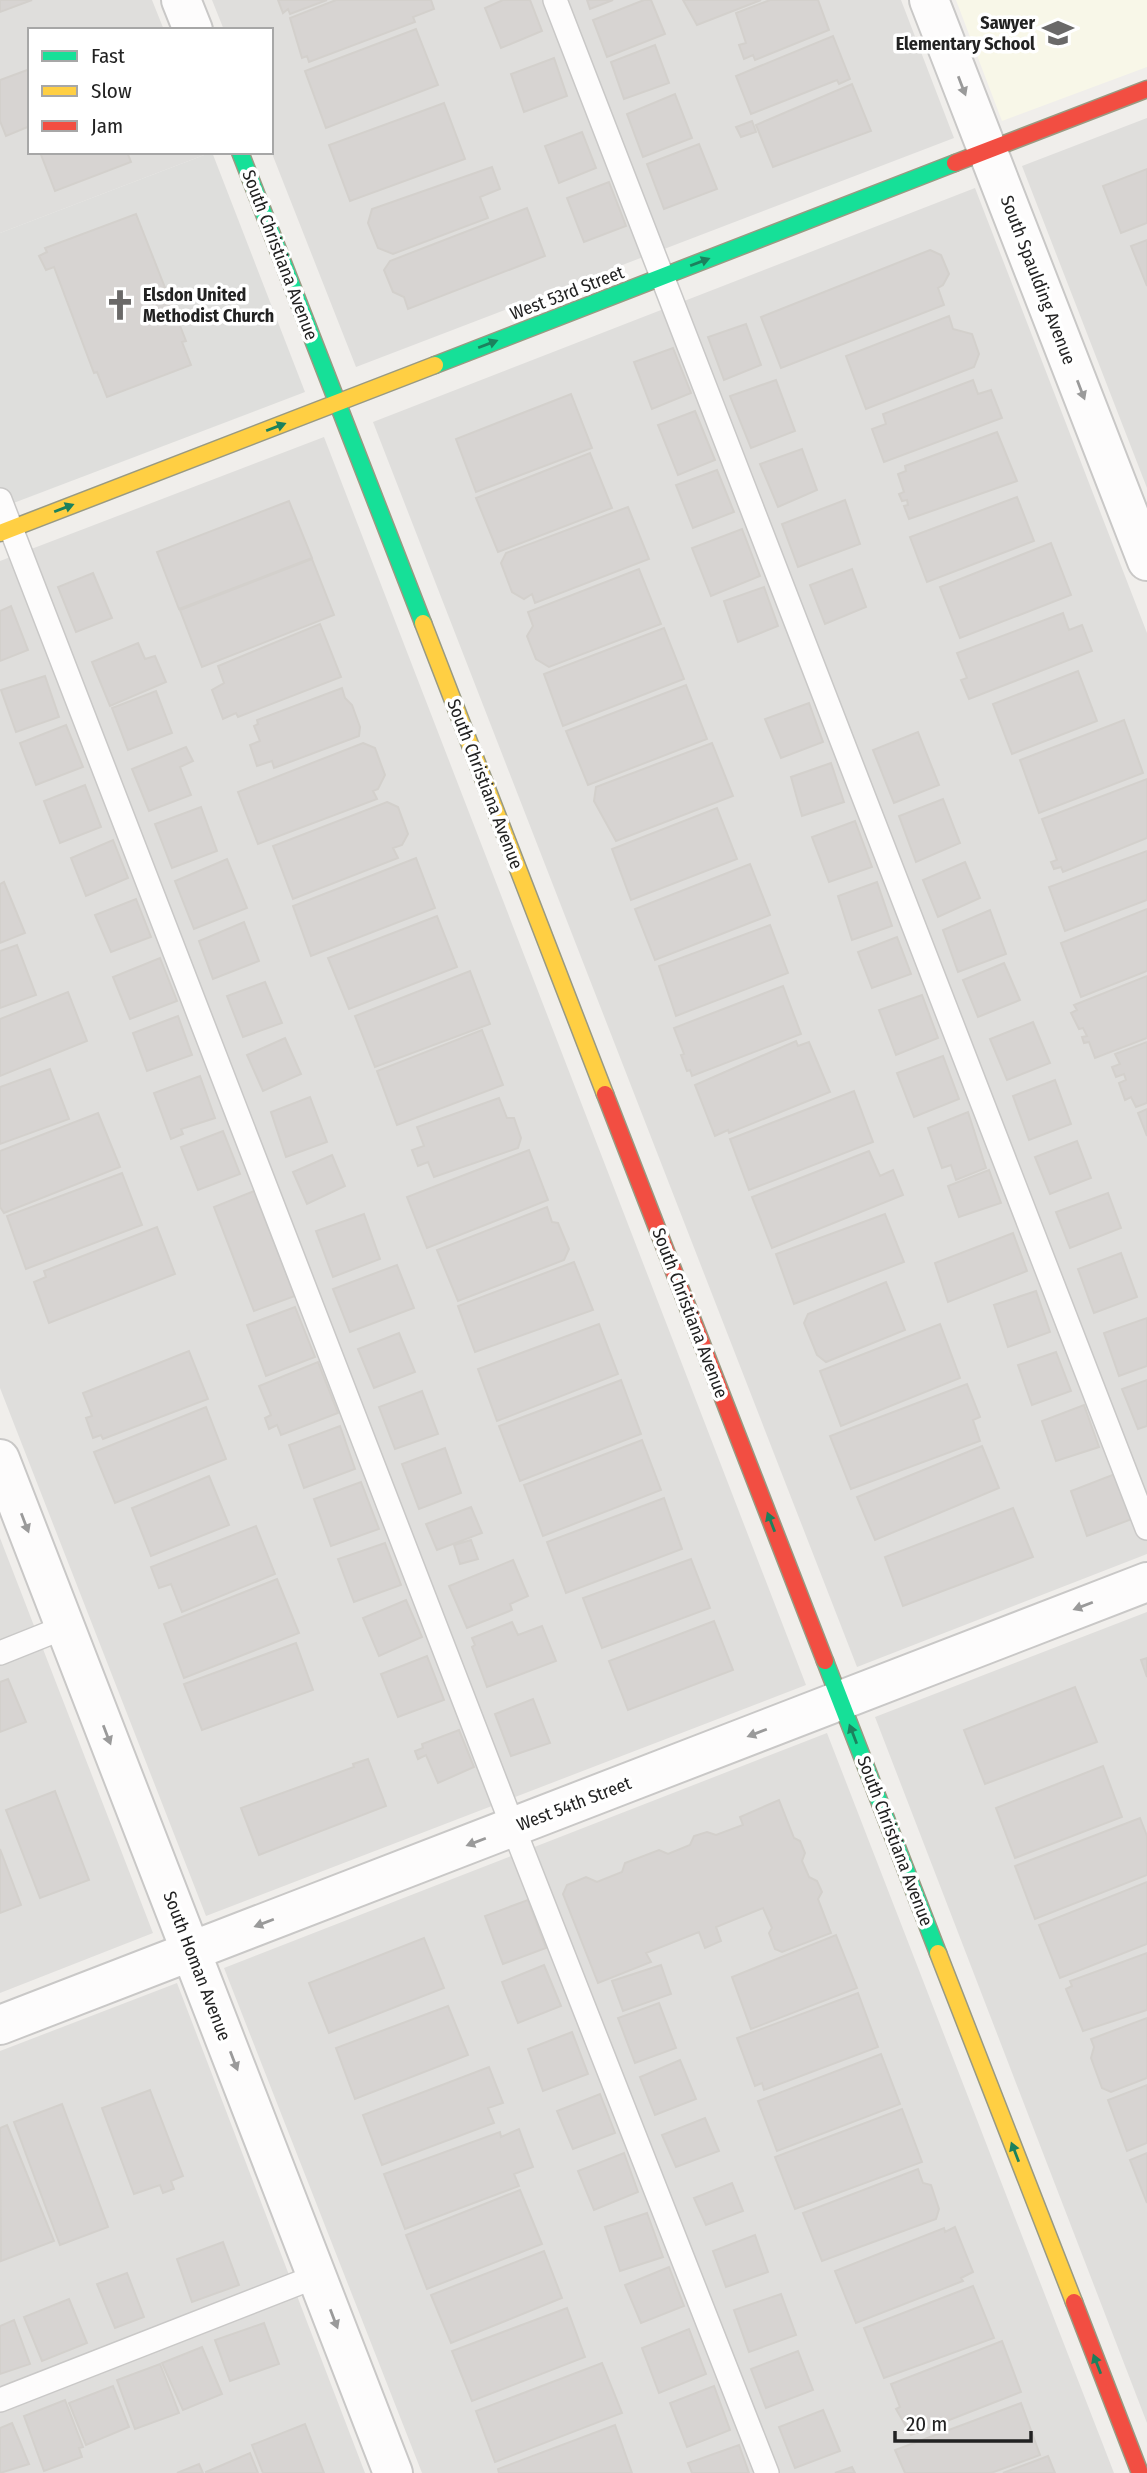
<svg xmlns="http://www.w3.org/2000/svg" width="1147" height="2473" font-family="'Fira Sans Condensed',sans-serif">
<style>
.residential{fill:#dfdedc}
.education{fill:#f8f7e8}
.religious{fill:#dededc}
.building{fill:#d7d4d2;stroke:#d3d0cc;stroke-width:2}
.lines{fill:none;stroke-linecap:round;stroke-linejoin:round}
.lane-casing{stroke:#c9c8c7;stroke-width:26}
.street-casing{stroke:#c9c8c7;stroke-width:42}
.fast-casing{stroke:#999a82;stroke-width:19}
.slow-casing{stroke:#999a82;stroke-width:19}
.jam-casing{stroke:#999a82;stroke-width:19}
.lane{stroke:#fdfcfc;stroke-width:23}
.street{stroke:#fdfcfc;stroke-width:38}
.fast{stroke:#16e098;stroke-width:16}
.slow{stroke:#ffcf43;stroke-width:16}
.jam{stroke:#f24e42;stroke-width:16}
.oneway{fill:#9a9a9a}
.oneway2{fill:#1c815d}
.labels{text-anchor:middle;stroke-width:7;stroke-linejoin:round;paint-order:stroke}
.poi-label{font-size:18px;font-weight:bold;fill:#222;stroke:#fff;text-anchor:end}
.street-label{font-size:18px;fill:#222;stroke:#fff}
</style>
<rect width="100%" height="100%" fill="#f0eeeb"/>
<!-- residential -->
<path class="residential" d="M0 0H152L164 30H30V152H212L0 233Z
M212 0H901L954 138 356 367 271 151V30H224Z
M1147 118V488L1022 166Z
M975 188 1147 633V1554L857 1667 373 422Z
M324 437 806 1685 206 1916 0 1388V561Z
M0 1538 153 1933 0 1993Z
M1147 1612V2423L875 1717Z
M827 1733 1114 2473H422L224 1968Z
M177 1983 365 2473H0V2051Z"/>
<!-- education -->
<path class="education" d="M956 0H1147V67L1002 121Z"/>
<!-- religious -->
<path class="religious" d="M212 152 305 392 3 507 0 500V233Z"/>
<!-- building -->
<path class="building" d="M0 0H32L0 12Z
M278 0H327L290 14 288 9 283 13Z
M336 0H431L434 9 413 17 415 22 309 62 307 56 302 58 290 18Z
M503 0H530L542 31 501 48 485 8Z
M587 0H613L590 9Z
M644 0H651L665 34 607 57 593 20Z
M683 0H761L697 25Z
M770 0H818L829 30 755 60 753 55 744 59 739 45 746 43 736 13Z
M416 29 438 85 326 128 305 71Z
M833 36 850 79 839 84 837 80 751 114 736 76Z
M655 45 669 83 624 99 611 62Z
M554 58 567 96 524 112 511 74Z
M30 69V126L6 136 0 121V80Z
M852 84 871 131 773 167 756 125Z
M675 94 692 138 643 157 627 114Z
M444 103 465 159 350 201 329 145Z
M752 121 756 132 741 137 736 127Z
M582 132 596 168 559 183 545 146Z
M699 144 717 189 664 209 647 164Z
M40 152H127L131 162 55 191Z
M492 167 500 189 480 197 488 218 393 254 378 248 368 223 372 209Z
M1147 169V223L1121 233 1103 186Z
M609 182 626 226 584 242 567 198Z
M527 208 545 256 408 309 404 297 393 292 384 270 390 261Z
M136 214 186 341 182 342 191 365 107 397 97 372 94 373 54 267 46 270 39 256 47 252 45 248Z
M1147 240V286L1131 246Z
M930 250 941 255 949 274 943 285 938 288 944 305 781 368 761 317Z
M949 316 953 329 972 334 979 354 974 367 866 409 846 356Z
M746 324 761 365 724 380 708 337Z
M673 348 691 393 652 409 634 362Z
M776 380 795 431 751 448 730 396Z
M973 380 978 394 991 390 1002 418 884 462 872 429 886 424 883 414Z
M571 394 592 448 476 492 456 439Z
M695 411 715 460 678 475 658 425Z
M997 432 1017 481 909 519 904 506 908 505 907 500 902 501 899 494 904 492 898 474 906 471 905 466Z
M802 449 817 490 778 507 760 464Z
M590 453 612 508 498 552 476 498Z
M717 470 734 512 693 528 676 485Z
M1017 497 1034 541 927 582 910 537Z
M845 500 860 544 798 567 782 524Z
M289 501 312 558 179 609 157 552Z
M628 507 649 559 535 603 532 594 524 599 512 592 501 563 506 553Z
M742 529 760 576 711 596 692 548Z
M1051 543 1071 595 960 638 940 587Z
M312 559 334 615 202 667 180 610Z
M639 569 661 624 549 667 536 659 527 636 533 626 528 612Z
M852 569 866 607 825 624 810 585Z
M93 573 112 618 76 632 58 587Z
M764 587 778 626 738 642 724 601Z
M11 606 28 650 0 661V611Z
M1063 613 1069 630 1082 625 1092 651 969 699 961 680 967 678 957 653Z
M320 624 341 677 238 717 236 713 223 719 212 690 224 683 218 666Z
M664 628 684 679 563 726 544 674Z
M138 643 145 659 155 656 166 682 110 706 92 662Z
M1078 671 1097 721 1012 754 993 704Z
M45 676 59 717 16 732 1 690Z
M686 685 707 739 588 785 566 731Z
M342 688 345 698 352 705 360 727 359 736 274 768 272 761 257 766 250 745 260 741 254 726 258 724 257 720Z
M156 691 172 733 128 750 112 708Z
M809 703 823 742 781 758 765 719Z
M1124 720 1143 773 1039 813 1020 760Z
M66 725 83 767 36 785 20 743Z
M918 732 939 785 894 803 873 750Z
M363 743 375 748 385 775 378 789 373 791 377 799 258 844 238 792Z
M712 743 733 796 616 841 594 801 596 787Z
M186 747 193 761 180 767 191 795 149 811 132 769Z
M831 763 844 802 802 816 791 777Z
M1147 779V838L1063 872 1061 867 1054 869 1051 862 1057 860 1042 819Z
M85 785 101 827 60 843 44 801Z
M943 799 960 843 916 862 899 816Z
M387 802 398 807 408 834 402 845 393 848 398 858 293 899 273 846Z
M201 807 217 851 172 868 155 824Z
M717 808 737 859 631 900 612 849Z
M855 821 872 867 829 882 812 837Z
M113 840 128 878 86 896 71 858Z
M1147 851V900L1065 931 1049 887Z
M416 858 435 908 311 956 293 906Z
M227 859 247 908 194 929 175 881Z
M965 862 980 898 938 917 923 880Z
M750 864 770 915 655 960 635 909Z
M4 882 25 933 0 943V884Z
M877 882 892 926 852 940 838 896Z
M136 899 151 937 111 952 95 915Z
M1147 909V971L1081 997 1061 943Z
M990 910 1006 954 958 972 943 930Z
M437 916 457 967 349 1009 328 958Z
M244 922 259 961 213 979 199 941Z
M770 925 788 973 676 1016 659 966Z
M897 937 911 974 872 988 858 952Z
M17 945 36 995 0 1008V951Z
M160 958 177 1001 130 1019 113 977Z
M1004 963 1020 1000 978 1017 963 980Z
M470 971 490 1024 375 1067 355 1016Z
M1147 976V1038L1095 1058 1089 1042 1084 1043 1082 1037 1087 1036 1083 1028 1079 1029 1071 1013 1077 1010 1074 1005Z
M265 982 282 1023 243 1037 227 996Z
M783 986 801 1034 692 1076 690 1070 687 1071 681 1055 684 1054 674 1028Z
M68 992 87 1041 0 1076V1019Z
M922 995 938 1038 896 1055 879 1010Z
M178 1016 192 1055 147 1071 133 1033Z
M1033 1022 1050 1063 1007 1080 990 1039Z
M482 1030 503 1085 397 1125 377 1071Z
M285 1038 301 1074 263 1091 247 1055Z
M796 1041 798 1046 809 1042 830 1092 729 1133 728 1130 715 1136 695 1085Z
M1147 1042V1103L1136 1107 1131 1097 1125 1100 1119 1083 1126 1080 1124 1074 1116 1077 1112 1067 1120 1064 1115 1054Z
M943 1056 959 1099 914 1117 897 1073Z
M50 1069 69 1119 0 1144V1087Z
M200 1076 215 1118 181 1129 183 1134 171 1139 154 1093Z
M1055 1080 1071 1124 1029 1140 1013 1096Z
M854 1091 873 1142 749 1190 730 1139Z
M310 1097 327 1142 286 1157 271 1112Z
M499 1098 507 1118H514L521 1138 518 1148 434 1177 428 1162 418 1166 412 1150 424 1146 417 1127Z
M1147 1109V1136L1138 1113Z
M968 1112 986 1168 956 1180 951 1165 942 1168 928 1128Z
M98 1113 120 1167 4 1213 0 1207V1151Z
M223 1131 240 1174 198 1190 181 1147Z
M1077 1141 1091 1178 1050 1194 1035 1157Z
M529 1150 548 1200 427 1248 407 1197Z
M869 1151 880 1176 893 1170 903 1195 772 1248 752 1197Z
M332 1155 345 1186 307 1204 293 1172Z
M989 1170 1001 1203 959 1217 948 1186Z
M122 1173 142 1225 26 1269 7 1216Z
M254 1191 295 1296 254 1311 214 1207Z
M1108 1193 1121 1228 1070 1248 1056 1212Z
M547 1207 552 1222 558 1223 569 1249 564 1260 458 1301 437 1250Z
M364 1214 380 1259 333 1277 316 1231Z
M885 1214 904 1262 794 1304 776 1254Z
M157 1227 175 1274 49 1323 34 1282 46 1277 44 1271Z
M1013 1233 1027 1271 948 1302 935 1263Z
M1121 1253 1137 1297 1094 1313 1078 1269Z
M574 1262 593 1310 475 1352 458 1306Z
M397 1265 414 1308 350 1332 333 1289Z
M886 1282 905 1330 826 1362 817 1355 804 1323 808 1314Z
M1036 1291 1050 1332 1008 1347 994 1305Z
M295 1307 315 1357 266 1376 247 1325Z
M1147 1318V1366L1119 1376 1104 1333Z
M599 1324 618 1374 497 1421 478 1369Z
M940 1324 960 1378 841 1426 820 1371Z
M399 1333 415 1372 374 1388 358 1349Z
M189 1351 208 1399 103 1439 101 1435 93 1438 86 1418 92 1416 83 1393Z
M1056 1352 1071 1391 1032 1405 1018 1365Z
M318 1362 338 1413 281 1435 277 1425 269 1429 265 1418 271 1415 259 1386Z
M621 1380 641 1434 520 1481 499 1426Z
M1147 1380V1426L1138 1429 1122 1389Z
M967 1384 980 1417 973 1420 980 1441 851 1489 830 1436Z
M422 1391 438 1434 395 1449 379 1407Z
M1084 1405 1099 1447 1056 1461 1042 1421Z
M206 1407 226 1459 115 1503 94 1452Z
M340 1426 355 1469 304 1488 289 1445Z
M642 1440 661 1490 543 1536 524 1485Z
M982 1446 999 1488 875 1540 857 1497Z
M445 1448 461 1493 419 1509 402 1464Z
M1115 1474 1132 1519 1087 1536 1071 1491Z
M209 1476 229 1525 151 1556 132 1508Z
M361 1482 379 1529 331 1546 314 1499Z
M664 1498 682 1549 566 1593 547 1542Z
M471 1507 482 1533 437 1550 426 1524Z
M1013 1508 1033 1557 903 1606 885 1557Z
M256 1526 275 1574 182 1612 171 1584 159 1588 151 1567Z
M471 1540 478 1559 460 1564 454 1545Z
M385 1543 401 1585 354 1602 338 1559Z
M691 1559 710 1608 602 1648 583 1598Z
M513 1560 528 1596 510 1604 512 1610 467 1628 449 1586Z
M277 1579 299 1633 184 1678 164 1624Z
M406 1600 422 1637 379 1656 363 1618Z
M714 1621 733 1670 628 1710 609 1661Z
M512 1622 518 1635 542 1626 556 1661 487 1687 472 1647 475 1645 472 1638Z
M296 1643 313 1690 202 1730 184 1684Z
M427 1656 444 1700 398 1717 381 1674Z
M1147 1658V1677L1141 1660Z
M8 1679 26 1722 0 1732V1682Z
M1075 1687 1097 1742 985 1784 964 1730Z
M533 1699 550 1743 511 1756 495 1714Z
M459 1730 474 1767 438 1783 426 1755 418 1759 415 1751 423 1748 422 1744Z
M368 1759 386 1806 259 1855 241 1808 354 1767 353 1764Z
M1103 1766 1122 1817 1015 1858 996 1808Z
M55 1791 89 1880 40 1898 6 1810Z
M779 1800 794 1838 800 1841 805 1853 802 1861 809 1877 817 1881 822 1892 818 1899 831 1933 782 1952 775 1949 769 1933 772 1928 763 1908 716 1927 721 1941 705 1948 699 1932 646 1953 651 1962 598 1983 563 1894 567 1885 586 1877 597 1882 622 1872 625 1863 659 1850 668 1854 690 1845 694 1836 707 1832 716 1835 743 1825 740 1817Z
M1140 1818 1147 1836V1875L1035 1919 1015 1866Z
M0 1849 21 1905 0 1913Z
M1147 1882V1944L1060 1978 1039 1925Z
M528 1900 546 1948 503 1964 485 1916Z
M836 1935 857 1988 751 2029 732 1977Z
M424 1938 444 1988 329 2033 309 1983Z
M1147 1953V2010L1083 2031 1066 1989 1072 1986 1070 1981Z
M544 1965 561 2006 518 2023 502 1982Z
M661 1965 671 1994 623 2011 612 1981Z
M858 1993 878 2047 764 2090 762 2083 755 2086 737 2038Z
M659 2003 676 2048 635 2063 618 2018Z
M448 2006 468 2055 355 2099 336 2048Z
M1147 2018V2078L1111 2092 1102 2088 1091 2058 1094 2047 1091 2039Z
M572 2032 588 2074 543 2091 528 2049Z
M881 2054 900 2104 777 2151 758 2101Z
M680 2060 696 2099 655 2115 640 2077Z
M489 2067 503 2103 488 2108 494 2123 382 2165 363 2115Z
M1147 2085V2143L1127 2151 1108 2100Z
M150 2090 183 2176 171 2181 174 2189 163 2193 160 2185 134 2194 102 2108Z
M600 2094 615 2133 573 2149 557 2111Z
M62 2104 108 2227 60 2245 14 2122Z
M902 2109 922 2162 795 2209 775 2157Z
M705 2118 719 2151 676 2167 662 2135Z
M7 2125 54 2241 1 2261 0 2128Z
M519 2129 533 2167 514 2174 519 2186 405 2229 384 2174 500 2132 501 2137Z
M624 2153 638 2192 594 2210 578 2171Z
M1147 2153V2203L1130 2160Z
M918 2169 923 2183 931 2185 939 2209 936 2219 822 2261 803 2213Z
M732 2183 743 2211 706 2225 694 2198Z
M520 2190 542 2244 427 2289 406 2235Z
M647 2213 663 2257 620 2271 605 2227Z
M955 2227 973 2272 961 2278 963 2281 856 2323 835 2271 944 2228 945 2232Z
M755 2235 768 2272 726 2287 713 2251Z
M223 2242 239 2285 192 2302 177 2259Z
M544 2251 562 2298 451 2343 431 2295Z
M669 2267 684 2306 641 2323 625 2285Z
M127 2273 144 2317 115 2328 97 2284Z
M973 2286 994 2338 884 2378 864 2328Z
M781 2294 796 2335 749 2352 734 2310Z
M69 2299 87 2343 42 2361 24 2317Z
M567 2308 585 2357 472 2401 452 2351Z
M14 2320 30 2364 0 2374V2326Z
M264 2323 279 2364 230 2381 215 2340Z
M689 2329 706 2374 659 2393 642 2348Z
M1002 2341 1021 2392 911 2435 896 2409 900 2407 891 2384Z
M202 2347 222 2394 183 2410 162 2363Z
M798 2351 813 2390 766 2408 751 2369Z
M602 2363 622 2413 495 2462 476 2411Z
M160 2364 179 2413 135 2429 117 2380Z
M113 2386 129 2427 86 2445 69 2403Z
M714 2386 730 2430 687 2447 670 2403Z
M65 2400 83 2447 79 2448 82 2457 44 2471 24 2416Z
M1021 2403 1040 2455 991 2473H905L895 2450Z
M823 2410 840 2451 795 2468 779 2427Z
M12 2423 29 2464 0 2473V2428Z
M305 2424 324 2473H263L252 2445Z
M615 2425 632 2473H499L498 2469Z
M739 2445 749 2473H692L688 2463Z
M250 2453 258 2473H206V2472Z
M1048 2456 1055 2473H1003Z
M199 2464 203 2473H177Z
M852 2467 855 2473H835Z"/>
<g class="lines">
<defs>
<path id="lane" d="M555 0 1147 1528
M0 500 513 1827 767 2473
M0 1653 65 1627
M0 2400 317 2276"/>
<path id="street" d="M181 0 193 30
M929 0 1147 561
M0 1459 393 2473
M0 2025 1147 1582"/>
<path id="fast" d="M240 152 423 623
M435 365 955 163
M825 1661 938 1953"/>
<path id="slow" d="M0 533 435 365
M423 623 605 1094
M938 1953 1074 2302"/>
<path id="jam" d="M955 163 1147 89
M605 1094 825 1661
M1074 2302 1140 2473"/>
</defs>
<!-- lane casing -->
<use href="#lane" class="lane-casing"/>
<!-- street casing -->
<use href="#street" class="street-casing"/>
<!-- fast casing -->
<use href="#fast" class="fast-casing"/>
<!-- slow casing -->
<use href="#slow" class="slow-casing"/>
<!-- jam casing -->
<use href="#jam" class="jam-casing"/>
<!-- lane -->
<use href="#lane" class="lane"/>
<!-- street -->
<use href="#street" class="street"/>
<!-- fast -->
<use href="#fast" class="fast"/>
<!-- slow -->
<use href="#slow" class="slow"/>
<!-- jam -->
<use href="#jam" class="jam"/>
</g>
<!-- one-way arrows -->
<defs><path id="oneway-solid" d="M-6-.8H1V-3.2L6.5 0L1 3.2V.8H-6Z" transform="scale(1.75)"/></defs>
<g class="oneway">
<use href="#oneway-solid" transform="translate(962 86) rotate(69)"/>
<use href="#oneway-solid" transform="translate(1081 390) rotate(69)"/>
<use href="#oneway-solid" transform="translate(25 1523) rotate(69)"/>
<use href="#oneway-solid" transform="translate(1083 1606) rotate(159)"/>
<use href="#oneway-solid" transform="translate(757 1733) rotate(159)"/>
<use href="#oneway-solid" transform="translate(107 1735) rotate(69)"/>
<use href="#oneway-solid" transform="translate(476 1842) rotate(159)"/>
<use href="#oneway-solid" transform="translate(264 1923) rotate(159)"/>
<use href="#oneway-solid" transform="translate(234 2061) rotate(69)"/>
<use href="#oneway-solid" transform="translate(334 2319) rotate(69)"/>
</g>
<g class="oneway2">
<use href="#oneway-solid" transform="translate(700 262) rotate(-21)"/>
<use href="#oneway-solid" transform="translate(488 344) rotate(-21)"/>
<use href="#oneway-solid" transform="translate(276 427) rotate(-21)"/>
<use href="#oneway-solid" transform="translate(64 508) rotate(-21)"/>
<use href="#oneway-solid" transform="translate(771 1522) rotate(-111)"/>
<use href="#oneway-solid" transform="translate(853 1734) rotate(-111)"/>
<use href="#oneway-solid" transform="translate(1015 2152) rotate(-111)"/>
<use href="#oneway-solid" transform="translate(1097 2364) rotate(-111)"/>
</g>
<!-- icons -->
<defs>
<symbol id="school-bare" viewBox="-9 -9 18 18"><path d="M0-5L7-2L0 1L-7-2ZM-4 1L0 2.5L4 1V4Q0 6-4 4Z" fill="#6a6968" stroke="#fff" stroke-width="2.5" paint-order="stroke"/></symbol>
<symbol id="church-bare" viewBox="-9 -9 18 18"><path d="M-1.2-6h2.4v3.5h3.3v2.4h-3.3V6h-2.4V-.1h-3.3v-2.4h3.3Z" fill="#6a6968" stroke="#fff" stroke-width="2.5" paint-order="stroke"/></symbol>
</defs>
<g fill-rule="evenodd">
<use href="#school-bare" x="1036" y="11" width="44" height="44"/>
<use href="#church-bare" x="98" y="283" width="44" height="44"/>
</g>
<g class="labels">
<!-- poi labels -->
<g class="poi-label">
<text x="1035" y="29">Sawyer<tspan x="1035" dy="21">Elementary School</tspan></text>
<text x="143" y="301" text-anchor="start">Elsdon United<tspan x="143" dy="21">Methodist Church</tspan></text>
</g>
<!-- street labels -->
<g class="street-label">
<text transform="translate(280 255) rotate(69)" y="6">South Christiana Avenue</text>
<text transform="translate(1038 280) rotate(69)" y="6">South Spaulding Avenue</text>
<text transform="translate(567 293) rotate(-21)" y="6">West 53rd Street</text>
<text transform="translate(485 784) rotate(69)" y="6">South Christiana Avenue</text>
<text transform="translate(690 1313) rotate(69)" y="6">South Christiana Avenue</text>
<text transform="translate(574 1804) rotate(-21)" y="6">West 54th Street</text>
<text transform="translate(895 1841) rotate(69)" y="6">South Christiana Avenue</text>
<text transform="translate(197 1966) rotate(69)" y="6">South Homan Avenue</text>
</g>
</g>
<!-- legend -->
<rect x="28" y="28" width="245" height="126" fill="#ffffff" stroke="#a7a7a7" stroke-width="2"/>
<rect x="42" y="51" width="35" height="10" fill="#16e098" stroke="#a7a7a7" stroke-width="2"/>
<text x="91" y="63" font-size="21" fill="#222222">Fast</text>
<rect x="42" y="86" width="35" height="10" fill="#ffcf43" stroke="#a7a7a7" stroke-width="2"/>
<text x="91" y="98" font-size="21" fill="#222222">Slow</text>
<rect x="42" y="121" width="35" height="10" fill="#f24e42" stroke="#a7a7a7" stroke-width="2"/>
<text x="91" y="133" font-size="21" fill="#222222">Jam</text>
<!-- scale -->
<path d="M895 2431v10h136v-10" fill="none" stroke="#222222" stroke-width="3.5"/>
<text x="906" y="2431" font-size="21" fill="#222222" stroke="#ffffff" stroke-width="5" paint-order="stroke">20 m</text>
</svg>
